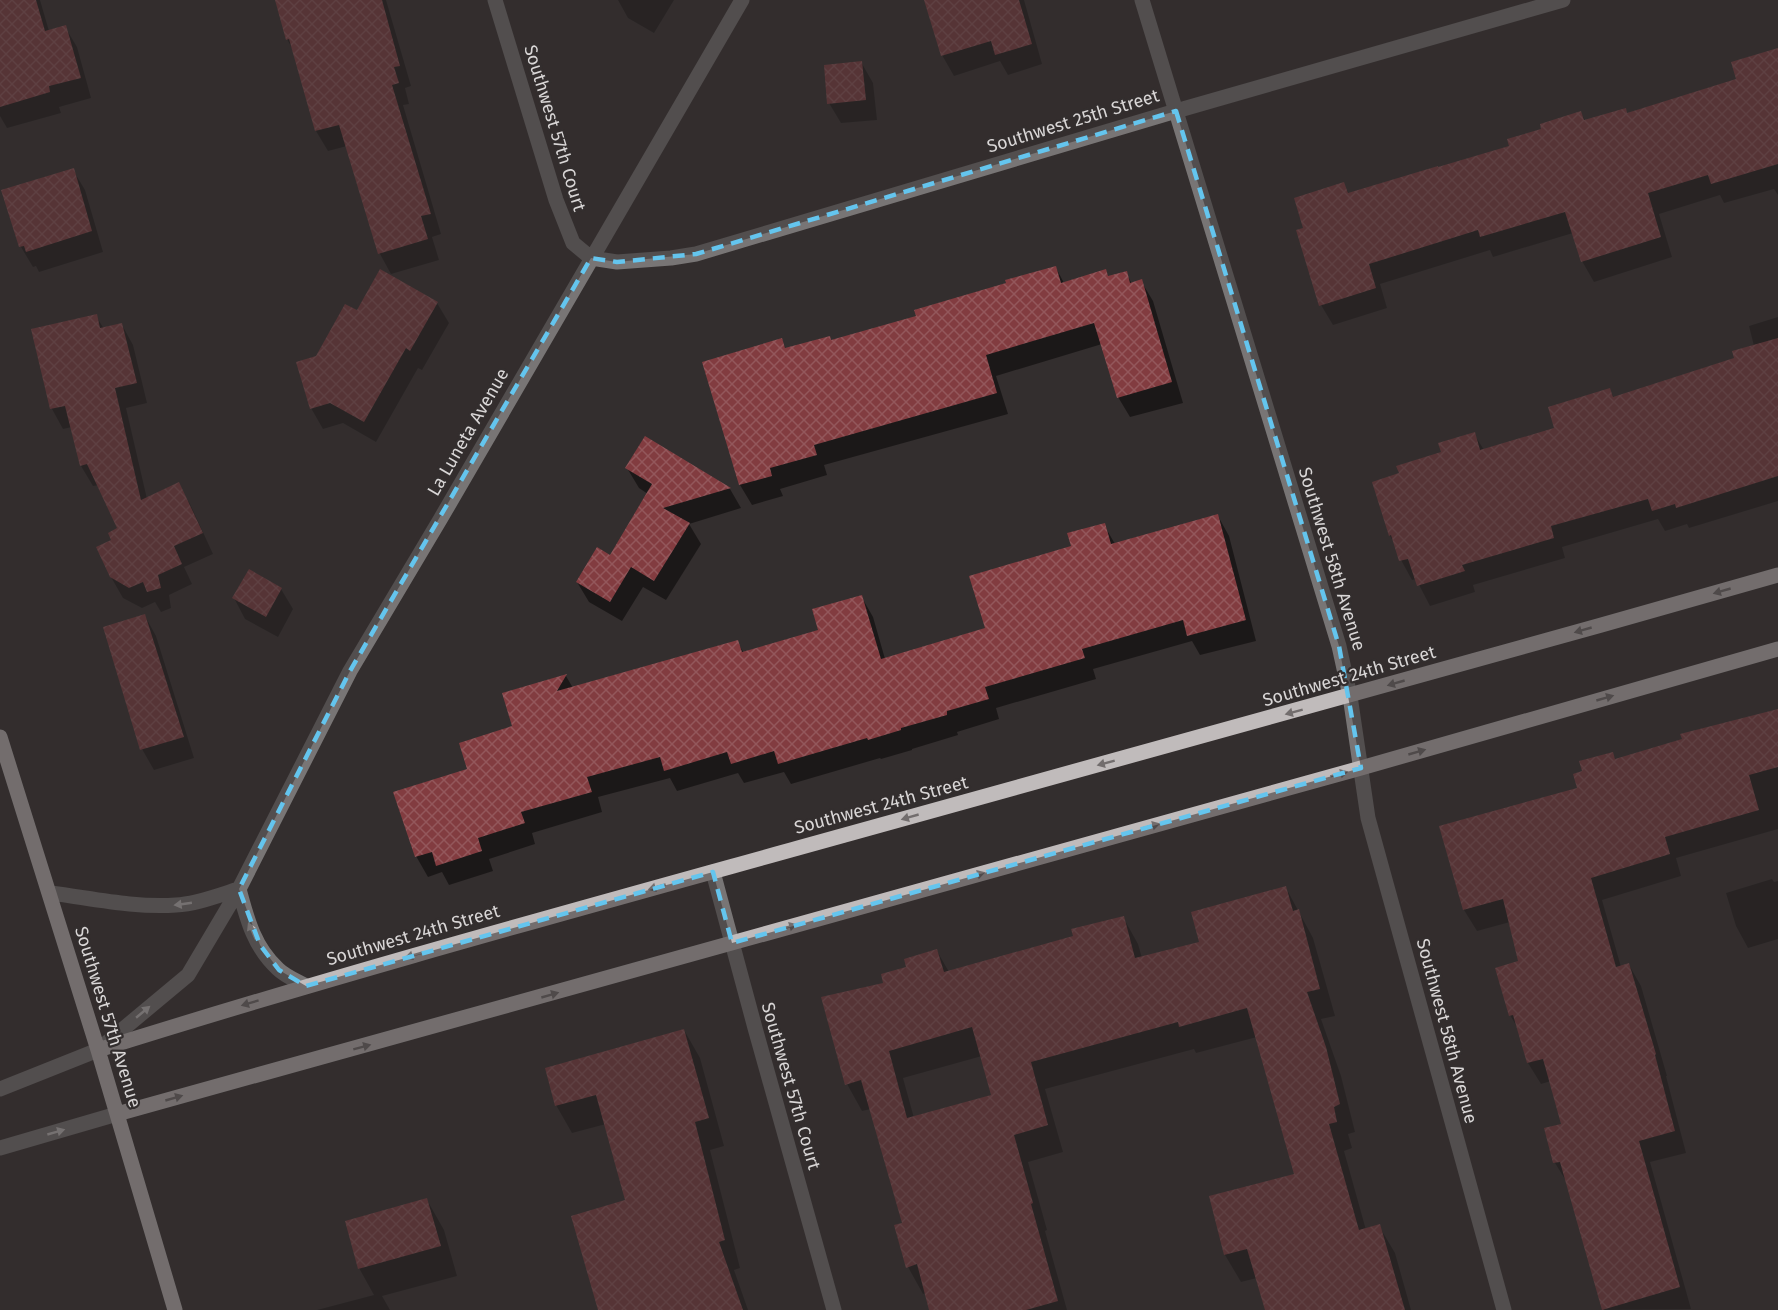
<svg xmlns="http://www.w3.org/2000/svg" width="1778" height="1310" font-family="'Fira Sans',sans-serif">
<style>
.shadow{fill:#0007;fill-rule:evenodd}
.building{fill:url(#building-cross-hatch);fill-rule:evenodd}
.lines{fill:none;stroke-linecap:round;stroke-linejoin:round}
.minor{stroke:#787575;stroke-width:15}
.major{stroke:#c0bbbb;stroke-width:15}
.oneway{fill:#726d6d}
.oneway2{fill:#c6c3c3}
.marked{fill:none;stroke:#64c5ee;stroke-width:4.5;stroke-dasharray:12 8;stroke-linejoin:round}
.labels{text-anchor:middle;stroke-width:4.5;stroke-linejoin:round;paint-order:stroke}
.street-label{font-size:18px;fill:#d9d6d6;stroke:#332e2e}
</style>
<defs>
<pattern id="building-cross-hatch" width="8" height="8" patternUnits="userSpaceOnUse" patternTransform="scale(1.5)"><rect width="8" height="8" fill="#823c40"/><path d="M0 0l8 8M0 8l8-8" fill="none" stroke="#93575b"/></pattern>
</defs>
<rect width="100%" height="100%" fill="#332e2e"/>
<!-- shadow -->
<path class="shadow" d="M0 0H40L49 31 65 27 77 47 91 98 59 107 61 113 7 128 0 116Z
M276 0H386L411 86 405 88 409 104 403 105 441 234 432 237 439 260 391 274 380 254 347 146 328 151 316 131 293 50 287 39Z
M618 0H674L654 33 628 18Z
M926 0H1024L1042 64 1008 75 1000 61 954 76 942 55Z
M1778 50V195L1774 189 1724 203 1720 195 1659 214 1672 257 1594 282 1582 261 1573 233 1493 257 1490 250 1380 284 1387 308 1333 325 1321 305 1305 229 1344 184 1349 194 1511 147 1581 113 1586 122 1628 114 1738 80Z
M861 62 873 83 877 120 841 123 829 103Z
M73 170 85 190 103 252 39 272 36 266 33 267 21 247 3 191Z
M1056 268 1064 283 1105 271 1109 278 1126 273 1132 284 1141 281 1153 301 1183 403 1130 417 1118 397 1102 344 996 376 1008 414 824 465 827 475 780 489 783 496 752 505 740 485 704 363 781 340 786 349 831 341 918 317Z
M437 303 449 323 422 370 418 368 376 442 343 423 323 429 311 408 317 357 358 312Z
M96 316 104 329 122 325 133 345 147 403 126 408 147 499 178 484 190 504 213 554 184 567 192 584 169 595 171 608 161 612 155 602 142 608 123 598 111 577 113 540 119 529 99 485 93 486 81 466 72 427 63 429 52 409 33 330Z
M1778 317V501L1689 528 1687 524 1665 531 1658 519 1562 547 1565 558 1473 585 1475 592 1430 606 1416 579 1412 580 1401 560 1397 547 1390 536 1374 483 1401 474 1443 453 1474 434 1484 450 1555 429 1610 390 1614 398 1736 359 1754 346 1749 326Z
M645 438 730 489 741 508 689 524 701 544 666 600 643 587 622 621 589 602 577 582 610 557 648 494 639 488 627 468Z
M1218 516 1229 536 1256 641 1200 655 1192 641 1093 669 1096 679 996 708 999 719 957 732 958 735 912 749V750L881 759 880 758 791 784 784 772 744 783 738 773 677 791 670 778 598 797 602 812 532 833 535 844 489 859 493 871 449 885 442 872 428 877 416 856 469 770 514 727 504 694 566 676 573 688 737 642 744 653 820 631 861 596 873 617 885 659 986 629 1072 547 1104 525 1115 544Z
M281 589 293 609 278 637 245 619 234 598Z
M145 616 156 636 194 758 154 770 142 749Z
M1778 710V829L1676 858 1681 876 1602 900 1621 967 1629 965 1641 986 1667 1076H1666L1686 1153 1650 1162 1691 1309 1604 1310 1568 1184 1555 1163 1563 1125 1551 1081 1541 1084 1528 1063 1520 1032 1510 1015 1520 962 1510 922 1477 931 1464 910 1441 827 1579 789 1584 772 1612 753 1616 760Z
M1772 879 1774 882 1778 881V939L1748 948 1736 926 1726 893Z
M1286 888 1313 938 1335 1016 1321 1019 1341 1076 1355 1132 1348 1134 1352 1148 1344 1151 1366 1230 1379 1226 1395 1253 1411 1310H1266L1257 1278 1241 1282 1225 1255 1211 1197 1296 1175 1257 1037 1196 1053 1194 1049 1045 1089 1063 1152 1028 1162 1047 1230 1045 1231 1067 1310H931L926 1293 923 1294 908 1267 903 1224 871 1109 862 1111 847 1084 885 984 937 951 949 972 1075 937 1123 917 1138 944 1142 958 1201 943ZM982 1056 992 1096 914 1118 903 1078Z
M684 1030 700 1058 724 1146 710 1150 740 1268 734 1270 748 1310H600L627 1201 606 1124 572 1133 556 1105Z
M427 1200 444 1230 457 1276 382 1296 390 1310H317L374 1295 359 1268Z"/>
<!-- building -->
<path class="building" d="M0 0H36L45 31 66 25 81 78 49 86 50 92 0 107Z
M275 0H382L400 66 394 67 399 83 392 85 431 214 421 216 428 239 378 254 339 125 315 131 289 39 286 40Z
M924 0H1019L1032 44 995 55 991 41 941 56Z
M1778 48V164L1711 184 1708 175 1648 193 1661 237 1581 262 1565 212 1480 237 1478 230 1369 264 1376 288 1319 306 1296 230 1303 228 1294 198 1344 182 1348 193 1438 166V167L1509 146 1507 139 1541 129 1540 124 1581 111 1584 120 1626 108 1627 113 1736 79 1731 62Z
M862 61 866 100 827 104 824 65Z
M74 168 92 231 26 252 24 246 19 247 1 190Z
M1056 266 1061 283 1106 269 1108 276 1127 271 1130 283 1142 279 1172 382 1117 398 1094 323 986 355 997 393 814 445 817 455 770 468 772 476 739 485 702 362 782 338 785 348 830 336 831 340 916 316 914 310 1006 283 1005 280Z
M380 269 438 302 410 351 406 348 364 422 330 403 310 409 296 362 316 356 345 304 357 310Z
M97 314 100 328 122 323 137 383 115 388 141 500 179 482 203 533 174 546 182 564 158 575 161 588 147 592 143 582 129 588 110 577 96 547 111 540 108 533 117 528 87 464 80 466 65 406 50 409 31 329Z
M1778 338V476L1676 508 1675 504 1652 511 1648 499 1551 526 1554 538 1462 565 1465 571 1417 586 1408 559 1399 561 1391 535 1389 536 1372 482 1399 473 1396 466 1441 452 1438 443 1475 432 1480 450 1554 428 1548 407 1610 388 1613 397 1734 358 1732 351Z
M645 436 731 488 663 508 690 523 654 581 631 567 610 602 576 582 597 547 610 555 652 484 625 468Z
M1218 514 1246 620 1187 636 1183 620 1082 649 1085 658 985 687 989 699 947 711V715L901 728V730L868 740 867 738 778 764 774 751 731 764 727 752 664 771 660 757 587 777 592 792 521 812 525 823 478 838 482 851 436 866 432 852 415 857 393 792 467 769 459 743 512 726 502 693 567 674 557 691 738 640 742 652 818 630 812 609 862 595 881 659 985 628 969 576 1071 546 1067 533 1105 523 1111 544Z
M249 569 282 588 266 617 232 598Z
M145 614 184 737 140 750 103 627Z
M1778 709V767L1749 775 1759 810 1665 837 1670 854 1591 878 1616 967 1629 963 1656 1054 1655 1055 1675 1131 1639 1141 1680 1287 1602 1310 1560 1162 1553 1163 1544 1128 1561 1124 1543 1059 1527 1063 1513 1015 1509 1016 1495 968 1518 961 1503 899 1463 910 1439 826 1577 788 1573 774 1582 771 1579 761 1613 752 1615 759 1682 739 1680 734Z
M1286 886 1293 911 1299 909 1320 989 1307 992 1326 1047 1340 1104 1334 1107 1337 1122 1329 1124 1359 1230 1380 1224 1405 1310H1265L1247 1249 1224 1255 1209 1196 1294 1174 1247 1008 1179 1027 1178 1022 1031 1062 1048 1125 1014 1135 1033 1203 1031 1204 1058 1301 1026 1310H929L917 1264 906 1268 894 1225 902 1223 861 1080 845 1085 821 997 883 983 881 974 906 967 904 959 937 949 944 972 1073 936 1071 929 1124 916 1135 958 1199 942 1191 912ZM972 1027 991 1095 907 1118 889 1051Z
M684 1029 709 1118 695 1122 725 1240 719 1242 743 1310H598L571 1216 625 1200 596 1095 555 1106 545 1068Z
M427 1198 441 1246 358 1269 345 1221Z"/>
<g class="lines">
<!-- minor -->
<path class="minor" d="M495 0 556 200 573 243 591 258 617 262 671 258 696 254 1176 111 1563 0
M1142 0 1339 646 1350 696 1368 818 1504 1310
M713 872 755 1028 834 1310
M239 889C247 919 254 947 278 969 285 976 297 981 306 986
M50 893C91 898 134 908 176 905 197 904 219 895 239 889
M0 1089 98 1050 188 975 239 889 350 671 441 518 742 0
M0 1148 117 1114"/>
<!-- major -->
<path class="major" d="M0 737 98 1050 175 1310
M98 1050C330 977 564 913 798 848 1125 757 1452 668 1778 575
M117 1114 1361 768 1778 649"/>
</g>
<!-- one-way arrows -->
<defs><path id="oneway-solid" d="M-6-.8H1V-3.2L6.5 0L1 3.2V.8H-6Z" transform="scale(1.5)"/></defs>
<g class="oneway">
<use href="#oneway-solid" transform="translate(1722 591) rotate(164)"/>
<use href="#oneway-solid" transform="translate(1583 630) rotate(164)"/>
<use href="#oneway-solid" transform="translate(1396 683) rotate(164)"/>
<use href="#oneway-solid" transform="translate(1605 698) rotate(-16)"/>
<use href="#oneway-solid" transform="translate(1294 712) rotate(165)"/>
<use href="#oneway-solid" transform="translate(1417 752) rotate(-16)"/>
<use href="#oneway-solid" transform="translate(1106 763) rotate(165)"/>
<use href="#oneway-solid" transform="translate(1339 774) rotate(-15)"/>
<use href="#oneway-solid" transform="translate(910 817) rotate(164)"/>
<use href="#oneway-solid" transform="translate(1151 826) rotate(-15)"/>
<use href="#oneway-solid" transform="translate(976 875) rotate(-16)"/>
<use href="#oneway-solid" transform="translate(657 887) rotate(164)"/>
<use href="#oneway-solid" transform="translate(788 927) rotate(-16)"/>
<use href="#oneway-solid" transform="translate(414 955) rotate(164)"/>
<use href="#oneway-solid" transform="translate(550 995) rotate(-16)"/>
<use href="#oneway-solid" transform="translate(250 1003) rotate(163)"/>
<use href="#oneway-solid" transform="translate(362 1047) rotate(-15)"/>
<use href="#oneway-solid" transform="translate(174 1098) rotate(-16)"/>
</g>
<g class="oneway2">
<use href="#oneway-solid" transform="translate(183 904) rotate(172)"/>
<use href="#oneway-solid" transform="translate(252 931) rotate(-114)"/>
<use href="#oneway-solid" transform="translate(143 1012) rotate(-40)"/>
<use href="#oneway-solid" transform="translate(56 1132) rotate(-16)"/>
</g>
<!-- marked area -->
<path d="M0 0H1778V1310H0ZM1176 111 1339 646 1361 768 732 943 713 872 306 986 279 970 260 945 239 889 350 671 591 258 617 262 696 254Z" fill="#332e2e" fill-opacity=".55" fill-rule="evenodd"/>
<path class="marked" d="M1176 111 1339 646 1361 768 732 943 713 872 306 986 279 970 260 945 239 889 350 671 591 258 617 262 696 254Z"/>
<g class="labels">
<!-- street labels -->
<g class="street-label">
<text transform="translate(1073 121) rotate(-17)" y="6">Southwest 25th Street</text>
<text transform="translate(555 128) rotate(73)" y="6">Southwest 57th Court</text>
<text transform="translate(468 432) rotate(-60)" y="6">La Luneta Avenue</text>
<text transform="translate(1332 559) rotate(73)" y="6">Southwest 58th Avenue</text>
<text transform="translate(1349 676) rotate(-16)" y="6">Southwest 24th Street</text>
<text transform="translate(881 805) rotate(-15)" y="6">Southwest 24th Street</text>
<text transform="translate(413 935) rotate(-16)" y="6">Southwest 24th Street</text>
<text transform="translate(108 1017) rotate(73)" y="6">Southwest 57th Avenue</text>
<text transform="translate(1447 1031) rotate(75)" y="6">Southwest 58th Avenue</text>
<text transform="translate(791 1086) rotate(74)" y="6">Southwest 57th Court</text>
</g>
</g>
</svg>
